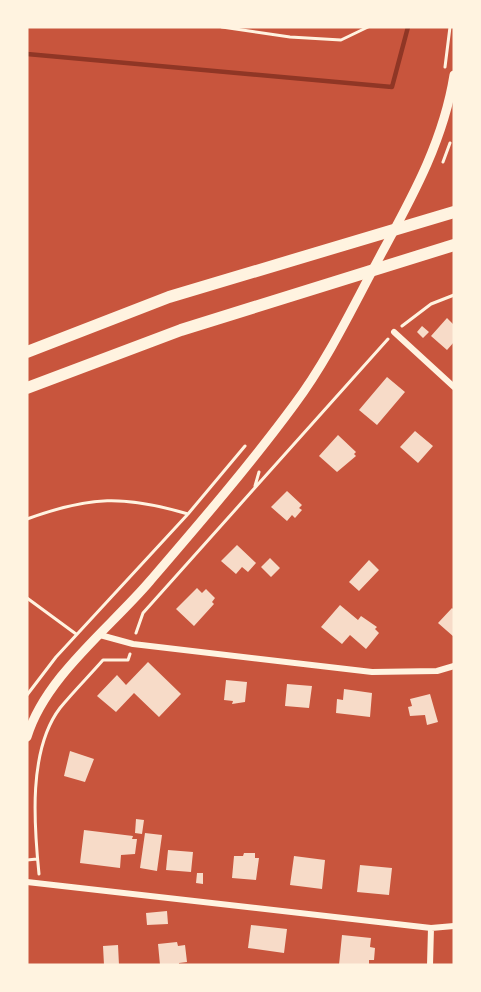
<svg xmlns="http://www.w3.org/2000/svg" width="481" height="992" font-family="'Asap Condensed',sans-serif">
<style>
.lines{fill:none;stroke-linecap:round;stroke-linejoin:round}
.stream{stroke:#8f3625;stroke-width:4.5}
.building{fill:#f7dbc8}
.path{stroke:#fff3e0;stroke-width:3}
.service{stroke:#fff3e0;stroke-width:3}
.minor{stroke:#fff3e0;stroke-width:6}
.secondary{stroke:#fff3e0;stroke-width:9}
.motorway{stroke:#fff3e0;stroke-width:12}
</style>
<rect width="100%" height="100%" fill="#c8553d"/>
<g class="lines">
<!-- stream -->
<path class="stream" d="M27 54 392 87 408 27"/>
</g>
<!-- building -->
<path class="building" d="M447 318 454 325V342L447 350 431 336Z
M422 326 429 332 423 338 417 332Z
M387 377 405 392 377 425 359 410Z
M415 431 433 446 418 463 400 447Z
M338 435 356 452 354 454 356 456 337 472 319 456Z
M287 491 302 505 299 508 302 510 295 518 292 515 287 521 271 507Z
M237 545 256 563 248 572 242 567 236 574 221 561Z
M270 558 280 568 271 577 261 567Z
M369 560 379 570 359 591 349 582Z
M197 588 202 593 206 589 215 598 212 602 214 604 194 626 176 609Z
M340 605 358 620 361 616 377 627 375 629 379 633 366 649 350 635 342 644 321 627Z
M452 608 454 610V637L438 623Z
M148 662 181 694 159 717 134 693 116 712 97 696 117 675 126 685Z
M226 680 247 682 245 702 232 704 233 701 224 700Z
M287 684 312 686 309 708 285 706Z
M344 689 372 693 370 717 336 713 337 699 343 700Z
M430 694 438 722 427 725 425 715 410 716 408 707 412 706 410 699Z
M70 751 94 759 85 782 64 776Z
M136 819 144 820 142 834 135 833Z
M84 830 133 836 132 839H137L135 854 121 855 120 868 80 863Z
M145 833 162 835 157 871 140 868Z
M168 850 193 852 191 872 166 870Z
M244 853H255V858H259L256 880 232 878 234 856H243Z
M294 856 325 860 322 889 290 885Z
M360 865 392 868 389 895 357 892Z
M197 873H203V884L196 883Z
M167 911 168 924 147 925 146 913Z
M251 925 287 929 284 953 248 948Z
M342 935 371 938 370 947 375 948 374 960H369V965H339Z
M177 942 178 946 185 945 187 962 179 963V965H160L158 944Z
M118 945 119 965H104L103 946Z"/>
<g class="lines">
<!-- path -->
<path class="path" d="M445 67 450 27
M443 162 450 143
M402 326 431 304 454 295
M255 486 259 472
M27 519C90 496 124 495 188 514
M27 598 76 634
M136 633 143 613 388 339
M27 695 56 657 188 514 245 446
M27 860 37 859
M39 874C34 825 28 750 60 708 73 692 89 676 103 660H128L130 654"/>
<!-- service -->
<path class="service" d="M222 27 290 37 341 40 368 27"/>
<!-- minor -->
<path class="minor" d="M394 332 454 387
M100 635 133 644 372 672 437 671 454 666
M27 882 431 928 454 926
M430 965 431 928"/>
<!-- secondary -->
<path class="secondary" d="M27 737C45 677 110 628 150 581 199 524 249 466 294 405 330 357 356 300 385 247 415 192 444 138 454 75"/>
<!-- motorway -->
<path class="motorway" d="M27 352 169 297 454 212
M27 388 181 330 454 245"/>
</g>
<!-- border -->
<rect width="481" height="992" fill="none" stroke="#fff3e0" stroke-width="57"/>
</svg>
